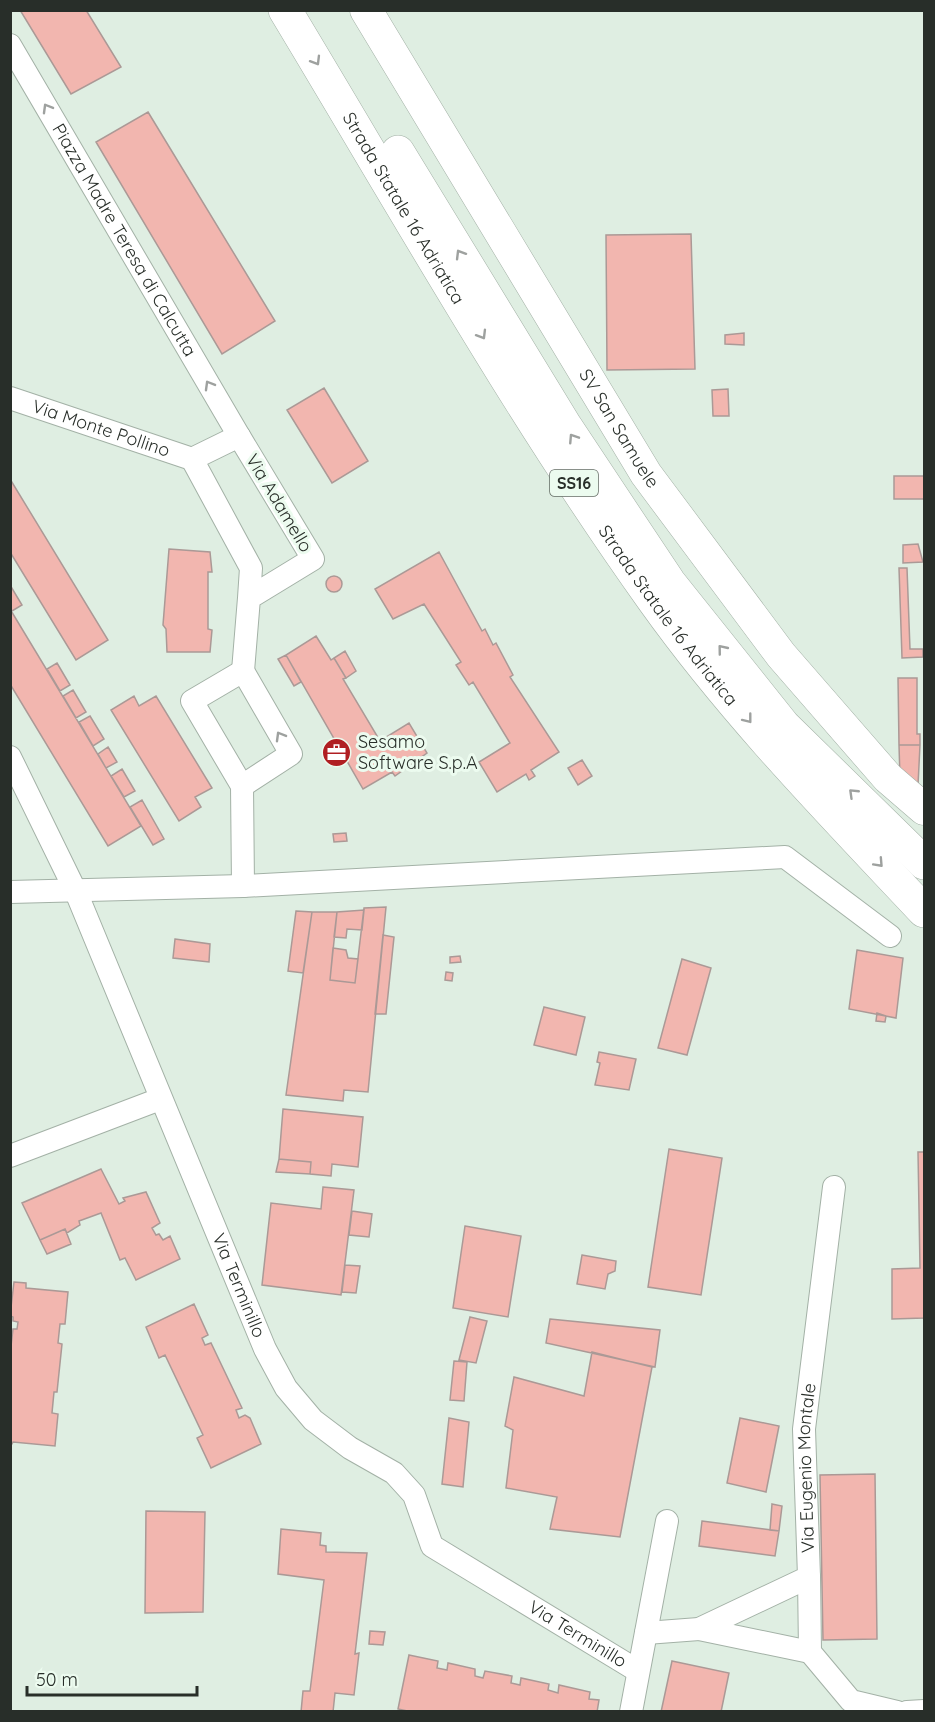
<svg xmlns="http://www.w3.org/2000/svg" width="935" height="1722" font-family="Quicksand,sans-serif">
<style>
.building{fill:#f2b6af;stroke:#ab9996;stroke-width:1.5}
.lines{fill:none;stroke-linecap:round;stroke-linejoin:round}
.street-casing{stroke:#a3b1a6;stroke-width:24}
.secondary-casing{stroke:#a3b1a6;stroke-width:33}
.highway-casing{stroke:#a3b1a6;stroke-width:34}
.street{stroke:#fff;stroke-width:22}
.secondary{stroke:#fff;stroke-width:32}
.highway{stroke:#fff;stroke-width:33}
.oneway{stroke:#9ea19f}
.labels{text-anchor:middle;stroke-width:6;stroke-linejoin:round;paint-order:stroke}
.shield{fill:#ecfbef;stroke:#636c64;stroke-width:1.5}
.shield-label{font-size:16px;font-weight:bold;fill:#282e29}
.street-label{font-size:18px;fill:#282e29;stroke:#ecfbef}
.poi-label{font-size:18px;fill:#282e29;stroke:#ecfbef;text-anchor:start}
</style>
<rect width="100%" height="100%" fill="#dfeee2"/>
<path class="building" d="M20,10H86L121,67L71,94Z
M148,112L275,321L222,354L96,142Z
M691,234L695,369L607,370L606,235Z
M744,333V345L725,344V335Z
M324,388L368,461L332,483L287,410Z
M728,389L729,416H713L712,390Z
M894,476H924V499H894Z
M10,479L108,640L76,660L10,552Z
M918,544L923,562L903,563V545Z
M169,549L210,552L212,572H208V629L212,630L210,652H167L166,629L163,625Z
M439,552L482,631L485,629L493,645L496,643L513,675L510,677L559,752L531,770L535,776L529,780L526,774L497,792L479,762L510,743L473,682L469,685L456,665L461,662L424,604L393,619L375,589Z
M899,568H907L910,649H923V657L902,658Z
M326 584a8 8 0 1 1 16 0a8 8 0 1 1-16 0Z
M10,585L22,605L12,611L10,609Z
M10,609L141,826L108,846L10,684Z
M316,636L331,660L334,658L346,678L343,679L380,741L409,723L427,753L395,776L392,772L363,789L286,655Z
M345,651L356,671L346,678L334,658Z
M286,655L301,682L294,686L278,659Z
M57,663L70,685L60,691L47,669Z
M898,678H917V734H920V745H899Z
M73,690L86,712L76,718L63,696Z
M134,696L139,706L156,696L212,788L195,797L201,807L179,821L111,710Z
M90,716L104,739L93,746L79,722Z
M899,745H920L918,785L900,778Z
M108,747L117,762L106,768L98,754Z
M582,760L592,776L578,785L568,768Z
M122,769L135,791L124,797L111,776Z
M142,800L164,839L153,845L130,807Z
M346,833L347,841L334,842L333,834Z
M386,907L368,1092L344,1090L343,1101L286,1095L312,912H337L330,980L355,983L364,908Z
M364,910L362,930L347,929L346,938L334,937L337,912Z
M296,911L312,912L303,973L288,971Z
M383,935L394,937L386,1014H375Z
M175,939L210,944L209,962L173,958Z
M333,948L346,950L348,958L358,959L355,983L330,980Z
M857,950L903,958L896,1018L849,1009Z
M460,956L461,962L450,963V957Z
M682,959L711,968L687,1055L658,1048Z
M446,972L453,973L452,981L445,980Z
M544,1007L585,1017L576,1055L534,1045Z
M877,1013L886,1016L885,1022L876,1021Z
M599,1052L636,1059L629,1090L595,1085L600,1063L597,1062Z
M283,1109L363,1117L358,1167L332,1164L331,1176L310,1174L311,1162L279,1159Z
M669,1149L722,1158L701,1295L648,1287Z
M918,1152H924V1318L892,1319V1269L920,1268Z
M279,1159L311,1162L310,1174L276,1172Z
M101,1169L119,1204L125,1201L123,1198L146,1192L160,1223L152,1228L156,1235L159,1234L163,1240L170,1236L180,1259L136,1280L125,1258L120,1260L101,1213L79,1221L80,1225L67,1233L65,1229L40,1240L22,1203Z
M323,1187L354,1190L341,1295L262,1285L271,1203L321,1209Z
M352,1211L372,1214L369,1237L349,1235Z
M465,1226L521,1236L508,1317L453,1308Z
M65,1229L71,1244L47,1254L40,1240Z
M582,1255L616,1261L615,1271L608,1274L605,1289L577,1284Z
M345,1265L360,1266L356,1293L342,1292Z
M14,1282L26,1283V1288L68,1292L65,1324H60L58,1343L62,1344L57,1392H54L52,1413L58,1414L55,1446L13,1442L10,1447V1355L13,1329H17L18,1322L13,1321V1317L10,1316Z
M194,1304L208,1335L202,1338L205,1345L211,1343L242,1408L236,1410L239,1418L245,1415L250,1418L261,1444L211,1468L197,1438L203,1435L165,1355L159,1358L146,1327Z
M470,1317L487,1321L476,1363L459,1360Z
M550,1319L660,1330L655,1367L546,1343Z
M592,1352L652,1367L620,1537L550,1529L557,1497L506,1488L513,1430L505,1426L514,1377L584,1396Z
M454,1361L467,1362L464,1401L450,1400Z
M449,1418L469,1422L463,1487L442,1484Z
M740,1418L779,1426L766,1492L727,1483Z
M875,1474L877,1639L823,1640L820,1475Z
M772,1504L782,1506L779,1531L770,1530Z
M146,1511L205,1512L203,1612L145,1613Z
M702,1521L779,1531L775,1556L699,1546Z
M281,1529L321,1533L320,1545L326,1546V1552L367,1553L355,1654L359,1653L354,1695L335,1693L333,1712H301L303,1691H310L324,1580L278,1574Z
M370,1631L385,1632L383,1645L369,1644Z
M409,1655L438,1661L437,1668L447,1670L448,1663L475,1669V1676L483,1678L485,1671L512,1676L511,1683L520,1685L521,1678L549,1684L548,1690L558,1693L559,1685L590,1692L589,1699L599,1700L597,1712H412L398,1709Z
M672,1661L729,1673L721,1712H661Z"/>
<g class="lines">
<defs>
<g id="street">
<path id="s1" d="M10,45L239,436"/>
<path id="s2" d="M10,398L192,459"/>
<path d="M243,671L249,598L313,559L239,436L192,459L251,568L249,598"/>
<path id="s3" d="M10,757L76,892L265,1349L286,1388L313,1420L350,1448L394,1473L414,1495L432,1546L638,1671"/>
<path d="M242,786L291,754L243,671L192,701L242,786L243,886"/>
<path d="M10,892L243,886L785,857L890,936"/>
<path d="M10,1156L160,1099"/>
<path d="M809,1577L810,1652L851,1701L897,1712"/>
<path d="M699,1629L810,1652"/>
<path id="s4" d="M646,1633L699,1629L809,1577L804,1429L834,1187"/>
<path d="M631,1712L667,1521"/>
<path d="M907,1712L924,1711"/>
</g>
<g id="secondary">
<path id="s5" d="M366,10L646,474L781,655L888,778L924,809"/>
</g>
<g id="highway">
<path id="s6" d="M285,10C405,209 519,412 654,601C734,713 830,811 924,911"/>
<path d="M398,152L566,427L669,582L784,726L924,863"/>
</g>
</defs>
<use href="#street" class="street-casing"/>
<use href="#secondary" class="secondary-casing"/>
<use href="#highway" class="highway-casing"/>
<use href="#street" class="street"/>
<use href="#secondary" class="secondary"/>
<use href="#highway" class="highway"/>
</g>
<defs><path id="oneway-chevron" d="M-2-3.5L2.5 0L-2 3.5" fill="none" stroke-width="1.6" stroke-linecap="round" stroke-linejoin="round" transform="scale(1.5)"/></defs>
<g class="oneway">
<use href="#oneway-chevron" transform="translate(316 61) rotate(59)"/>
<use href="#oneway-chevron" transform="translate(47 108) rotate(-120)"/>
<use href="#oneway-chevron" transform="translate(460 254) rotate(-121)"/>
<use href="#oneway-chevron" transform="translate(482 335) rotate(59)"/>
<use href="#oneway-chevron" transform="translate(209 385) rotate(-120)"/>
<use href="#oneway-chevron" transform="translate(573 438) rotate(-123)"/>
<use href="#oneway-chevron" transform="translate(722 649) rotate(-129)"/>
<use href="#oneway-chevron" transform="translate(748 719) rotate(52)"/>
<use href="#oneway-chevron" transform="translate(280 736) rotate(-120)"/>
<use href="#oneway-chevron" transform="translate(853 793) rotate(-136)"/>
<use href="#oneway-chevron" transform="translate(879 863) rotate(47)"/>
</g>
<defs>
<symbol id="office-disc" viewBox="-11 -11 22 22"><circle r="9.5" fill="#b01e22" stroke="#ecfbef"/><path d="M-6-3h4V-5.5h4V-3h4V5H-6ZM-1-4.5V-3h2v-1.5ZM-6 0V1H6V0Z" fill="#fff"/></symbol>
</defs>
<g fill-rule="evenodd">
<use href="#office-disc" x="320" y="736" width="33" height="33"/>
</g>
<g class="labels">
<rect class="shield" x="550" y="470" width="48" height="26" rx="4.5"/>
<g class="shield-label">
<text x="574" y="489">SS16</text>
</g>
<g class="street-label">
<text dy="6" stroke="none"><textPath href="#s6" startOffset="231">Strada Statale 16 Adriatica</textPath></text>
<text dy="6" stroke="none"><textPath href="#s1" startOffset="226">Piazza Madre Teresa di Calcutta</textPath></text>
<text dy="6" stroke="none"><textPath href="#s2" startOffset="96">Via Monte Pollino</textPath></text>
<text dy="6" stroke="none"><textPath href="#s5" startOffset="489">SV San Samuele</textPath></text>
<text transform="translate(279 503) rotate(59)" y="6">Via Adamello</text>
<text dy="6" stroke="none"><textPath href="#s6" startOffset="717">Strada Statale 16 Adriatica</textPath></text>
<text dy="6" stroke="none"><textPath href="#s3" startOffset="576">Via Terminillo</textPath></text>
<text dy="6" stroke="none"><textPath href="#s4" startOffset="284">Via Eugenio Montale</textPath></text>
<text dy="6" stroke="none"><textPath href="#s3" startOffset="1082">Via Terminillo</textPath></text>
</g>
<g class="poi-label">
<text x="358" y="748">Sesamo<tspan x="358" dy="21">Software S.p.A</tspan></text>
</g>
</g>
<rect width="935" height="1722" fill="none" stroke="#282e29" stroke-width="24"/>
<path d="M27 1686v9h170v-9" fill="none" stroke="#282e29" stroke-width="3"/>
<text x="36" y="1686" font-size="18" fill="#282e29" stroke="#ecfbef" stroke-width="4.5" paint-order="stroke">50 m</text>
</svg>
